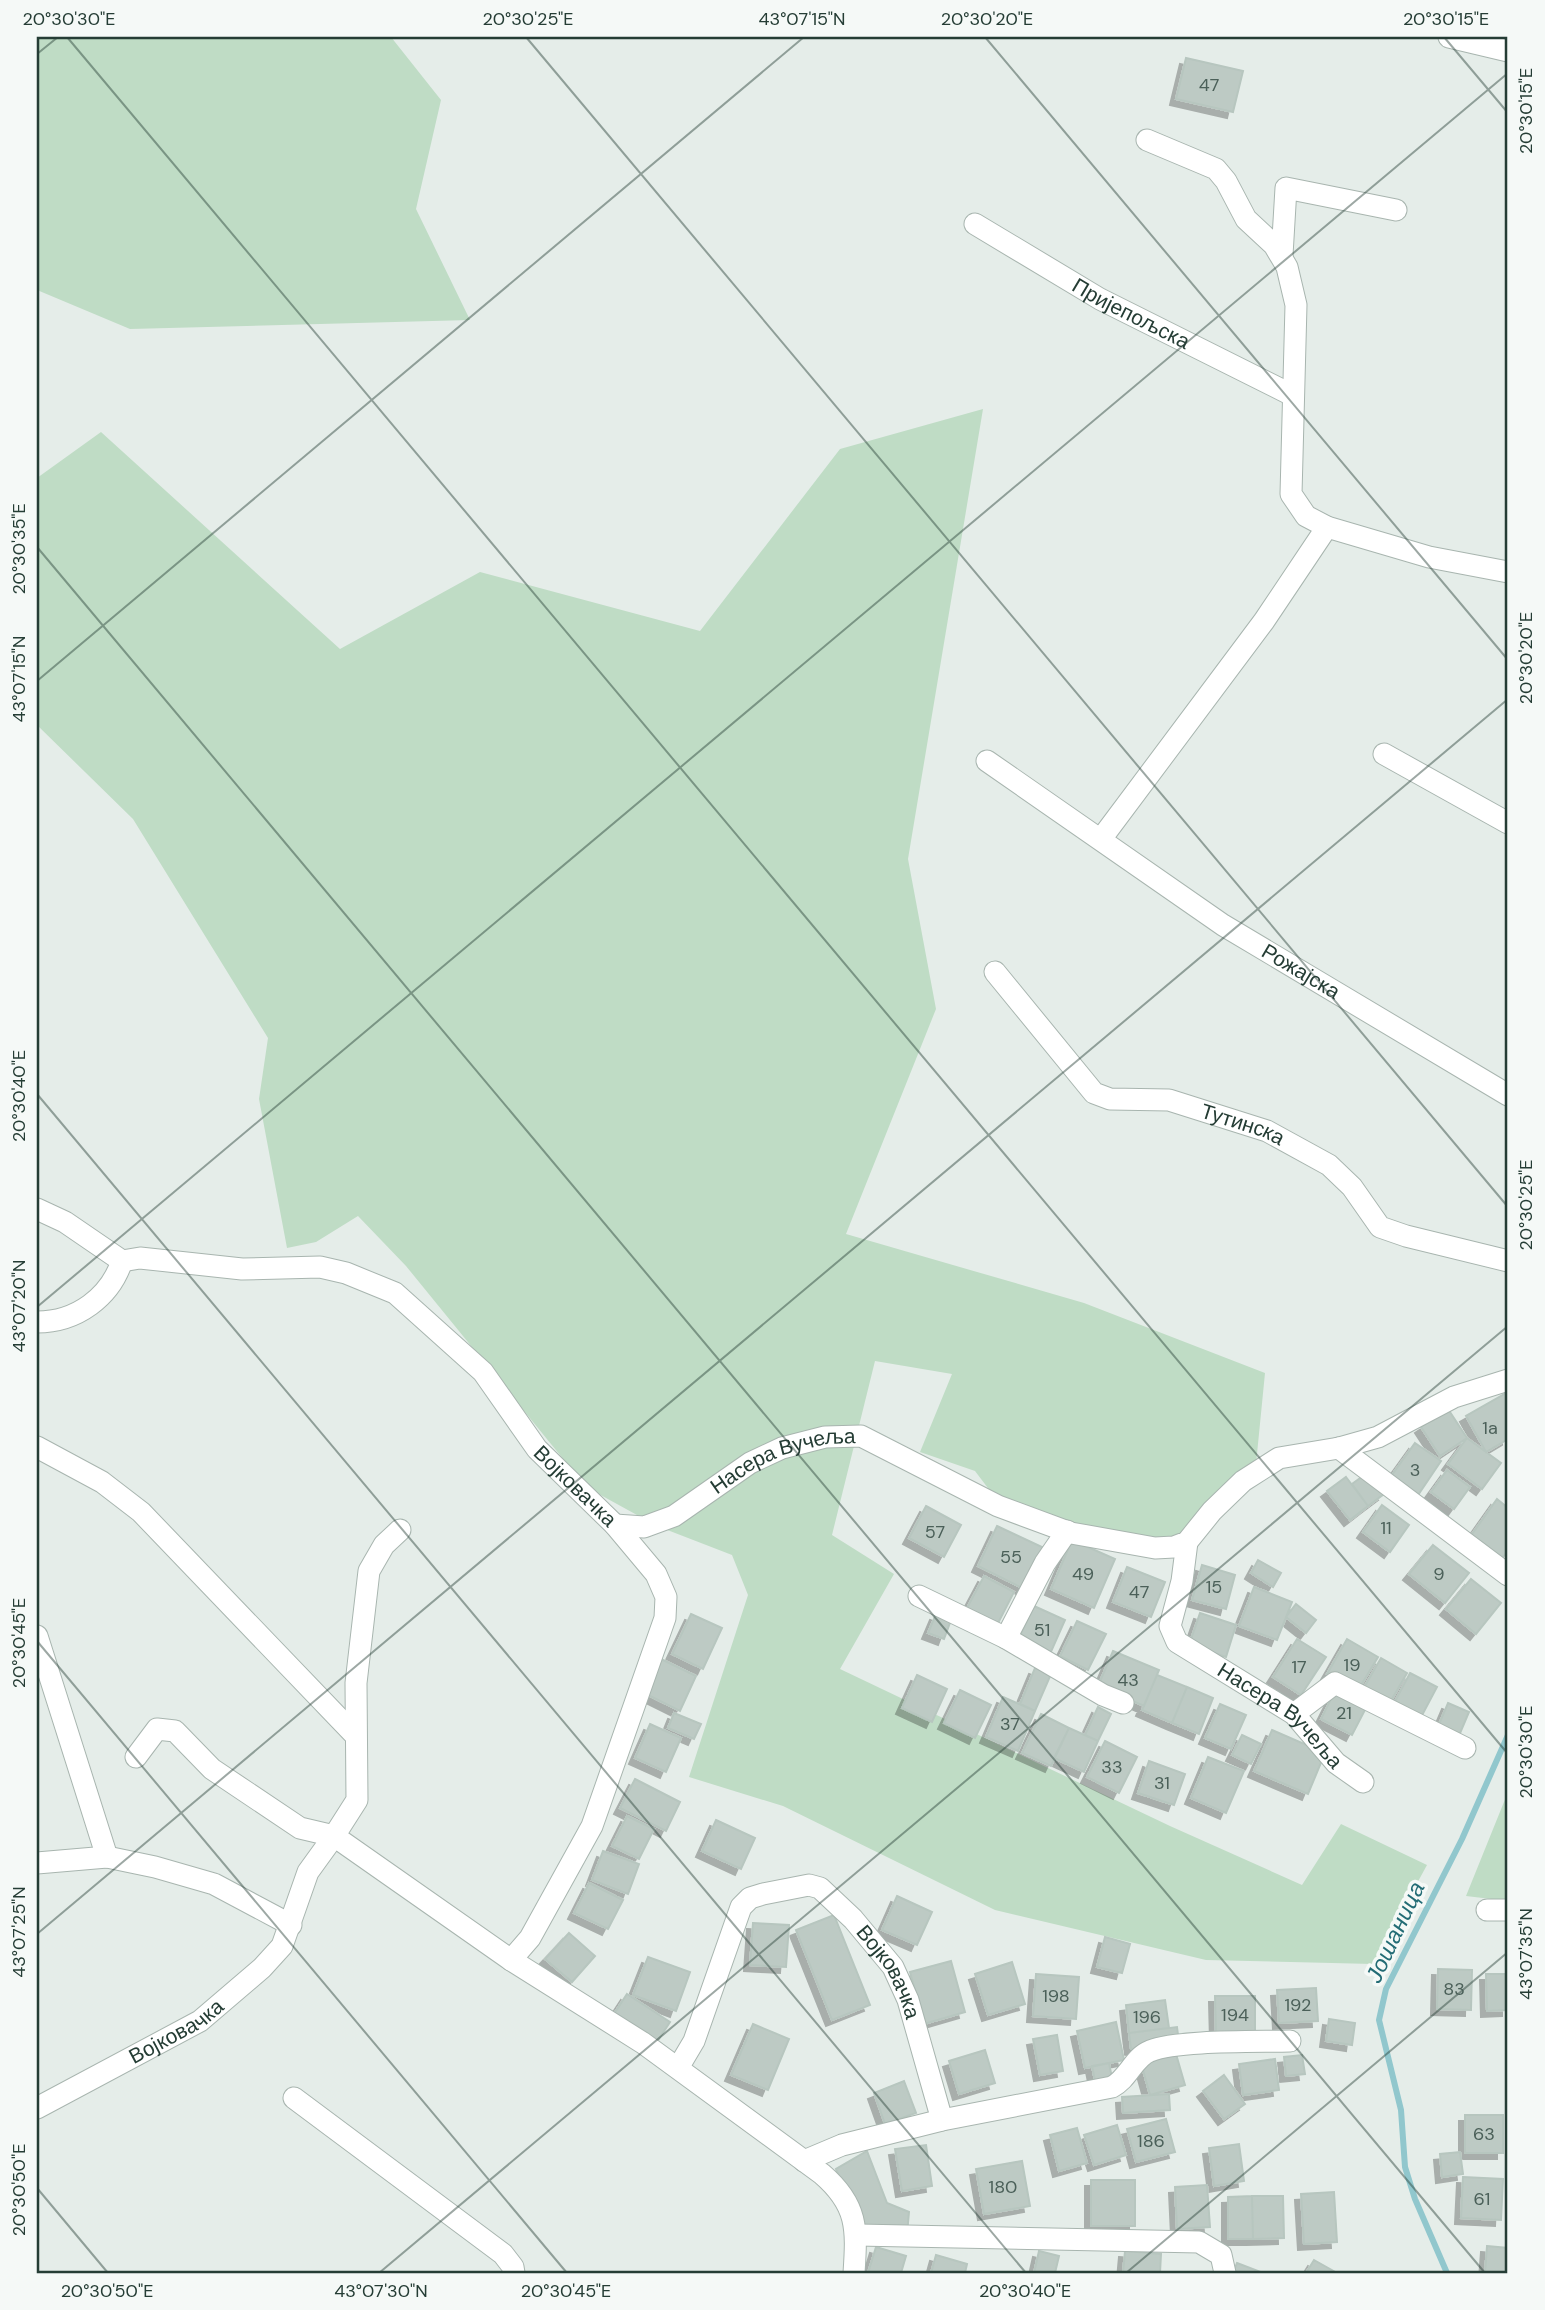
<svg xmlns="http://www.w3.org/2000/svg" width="1545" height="2310" font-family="'DM Sans',sans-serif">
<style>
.green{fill:#bfdcc5}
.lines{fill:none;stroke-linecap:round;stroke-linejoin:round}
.stream{stroke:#91c7cd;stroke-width:6}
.building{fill:#bdcac4;stroke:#b7c6bf;stroke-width:2;filter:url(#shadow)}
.street-casing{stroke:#a8b5af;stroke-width:23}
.street{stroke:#fff;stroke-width:21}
.ticks{fill:none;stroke:#253d35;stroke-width:2;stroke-opacity:0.45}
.labels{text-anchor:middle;stroke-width:7;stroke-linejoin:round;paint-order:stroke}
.number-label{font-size:18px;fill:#4b6059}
.street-label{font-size:21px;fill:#253d35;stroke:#f5f9f7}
.water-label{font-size:23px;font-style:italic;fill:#236c75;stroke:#f5f9f7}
.neatline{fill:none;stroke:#253d35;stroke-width:2.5}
.ticks-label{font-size:18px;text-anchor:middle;fill:#253d35}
</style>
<defs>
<filter id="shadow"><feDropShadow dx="-6" dy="6" stdDeviation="0" flood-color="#0004"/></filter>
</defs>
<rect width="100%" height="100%" fill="#e5ede9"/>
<path class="green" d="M37,37H391L441,100L416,209L470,320L130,329L37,290Z
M983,409L908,859L936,1009L846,1234L1084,1303L1265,1373L1256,1464L1173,1541L1070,1527L997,1500L975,1471L920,1452L952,1374L875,1361L832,1535L894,1574L840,1669L1170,1826L1302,1885L1341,1824L1427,1865L1373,1964L1206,1960L995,1910L783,1806L689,1777L748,1595L732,1555L657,1526L586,1487L406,1266L358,1216L316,1242L287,1248L259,1099L268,1038L133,819L37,725V478L101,432L340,649L480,572L700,631L840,449Z
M1508,1792V1901L1466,1896Z"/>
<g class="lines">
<path class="stream" d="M1447,2273L1415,2199L1405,2167L1401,2110L1379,2020L1386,1989L1462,1839L1508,1735"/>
</g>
<path class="building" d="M1186,58L1243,71L1233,112L1176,99Z
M1508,1392V1439L1486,1452L1466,1416Z
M1448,1409L1467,1438L1440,1456L1421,1427Z
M1467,1438L1501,1463L1482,1489L1448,1464Z
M1415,1443L1441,1461L1416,1498L1389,1479Z
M1447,1470L1470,1487L1454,1509L1431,1492Z
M1367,1473L1384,1494L1368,1506L1352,1484Z
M1346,1477L1368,1506L1350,1520L1327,1491Z
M1497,1499L1508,1508V1550L1501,1560L1470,1537Z
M1382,1505L1409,1525L1390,1552L1363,1532Z
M926,1506L961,1525L944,1557L909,1538Z
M997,1526L1044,1548L1024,1589L978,1566Z
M1072,1540L1115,1559L1094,1608L1051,1589Z
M1433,1545L1469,1573L1445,1603L1409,1574Z
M1258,1560L1281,1573L1273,1587L1251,1573Z
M1202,1565L1235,1575L1226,1609L1192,1600Z
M1127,1567L1165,1582L1151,1617L1113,1602Z
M984,1576L1014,1592L997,1625L967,1608Z
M1471,1579L1501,1603L1476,1634L1446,1609Z
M1254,1587L1292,1602L1277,1640L1239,1626Z
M1296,1604L1316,1620L1306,1633L1286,1617Z
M1034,1606L1065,1620L1050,1654L1018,1640Z
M1200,1613L1236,1625L1226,1657L1189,1645Z
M691,1614L722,1628L703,1669L672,1654Z
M936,1614L951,1620L944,1639L928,1633Z
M1077,1621L1106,1634L1088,1670L1060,1656Z
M1297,1639L1326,1657L1301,1695L1273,1677Z
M1347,1639L1378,1657L1357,1692L1327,1674Z
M1113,1651L1159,1670L1144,1706L1098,1686Z
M1381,1658L1407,1673L1388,1706L1362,1691Z
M661,1659L696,1676L680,1711L644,1693Z
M1035,1668L1051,1674L1035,1711L1020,1704Z
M1410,1673L1437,1687L1419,1721L1392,1707Z
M917,1675L947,1689L932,1722L902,1708Z
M1157,1675L1187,1687L1172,1723L1142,1710Z
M1187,1687L1213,1698L1199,1734L1172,1723Z
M960,1690L991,1705L975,1738L944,1723Z
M1335,1691L1367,1706L1352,1735L1321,1719Z
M1003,1697L1035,1711L1018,1751L986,1737Z
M1448,1703L1469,1712L1458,1738L1437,1729Z
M1220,1704L1246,1715L1231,1749L1205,1738Z
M1098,1707L1111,1714L1098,1741L1085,1735Z
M674,1713L701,1724L694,1739L668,1728Z
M1041,1714L1069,1728L1051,1766L1022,1753Z
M650,1724L681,1738L666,1772L635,1758Z
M1069,1728L1098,1741L1084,1772L1054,1758Z
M1272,1730L1325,1753L1308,1794L1254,1771Z
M1242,1735L1261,1744L1251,1764L1232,1755Z
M1105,1741L1137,1757L1119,1793L1087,1777Z
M1208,1757L1244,1771L1226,1813L1191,1798Z
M1149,1761L1185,1774L1174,1805L1138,1793Z
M635,1779L680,1802L666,1831L620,1808Z
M627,1816L654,1829L639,1859L612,1846Z
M716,1820L755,1838L741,1869L702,1851Z
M603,1851L639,1864L628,1894L592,1880Z
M589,1883L623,1900L608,1929L574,1913Z
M897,1896L932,1912L917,1945L882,1930Z
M834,1915L870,2005L832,2020L796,1930Z
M753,1923L789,1925L786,1967L750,1965Z
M569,1933L595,1956L572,1982L545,1959Z
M1105,1937L1130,1944L1122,1973L1097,1967Z
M648,1957L690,1972L676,2011L633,1995Z
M951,1961L965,2012L924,2024L910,1972Z
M1012,1962L1025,2004L988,2015L975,1974Z
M1438,1969L1472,1970L1471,2010L1437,2009Z
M1036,1974L1079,1977L1076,2019L1033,2016Z
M1486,1974H1508V2010L1487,2011Z
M1316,1988L1318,2021L1279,2023L1277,1990Z
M627,1994L670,2022L655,2045L612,2017Z
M1215,1996H1255V2033L1216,2034Z
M1165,2000L1169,2028L1129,2033L1126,2005Z
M1329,2019L1355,2023L1352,2045L1326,2041Z
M1116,2022L1124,2060L1085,2068L1077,2031Z
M753,2024L789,2039L768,2090L731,2075Z
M1177,2027L1179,2043L1131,2049L1129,2033Z
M1057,2035L1063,2071L1040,2075L1033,2039Z
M985,2050L995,2083L959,2094L949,2061Z
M1176,2054L1185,2085L1150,2095L1141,2063Z
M1302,2055L1305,2074L1286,2076L1284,2057Z
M1275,2059L1279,2090L1243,2095L1239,2064Z
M1109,2063L1112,2078L1095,2081L1092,2066Z
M1224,2075L1245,2104L1224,2119L1203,2091Z
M904,2081L916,2113L885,2124L874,2093Z
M1169,2094L1170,2110L1123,2113L1122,2097Z
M1465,2115H1503V2153H1465Z
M1166,2119L1175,2152L1136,2162L1127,2129Z
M1117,2125L1126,2155L1094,2165L1084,2135Z
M1077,2128L1087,2163L1059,2171L1050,2135Z
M1239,2144L1244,2181L1214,2186L1209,2148Z
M926,2145L932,2186L902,2191L895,2149Z
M867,2151L887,2203L909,2212L907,2234L864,2232L836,2169Z
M1460,2152L1463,2174L1442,2177L1440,2154Z
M1022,2161L1030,2206L984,2214L976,2169Z
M1463,2177L1503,2179L1501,2220L1461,2218Z
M1091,2180H1135V2226H1091Z
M1207,2185L1210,2227L1177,2229L1175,2187Z
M1334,2192L1337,2242L1304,2244L1301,2194Z
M1252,2196L1253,2239H1228V2197Z
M1252,2196H1283L1284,2238L1253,2239Z
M1487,2246L1508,2248V2273H1485Z
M876,2247L906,2256L901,2273H868Z
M1039,2251L1059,2256L1055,2273H1034Z
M1125,2251L1161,2254L1160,2273H1123Z
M936,2255L967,2264L965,2273H931Z
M1314,2260L1337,2273H1306Z
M1237,2263L1263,2273H1233Z"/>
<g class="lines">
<defs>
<g id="street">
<path d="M1449,37L1508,51"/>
<path d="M1147,140L1216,169L1226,181L1246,219L1274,245L1287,267L1296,305L1291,494L1306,516L1327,527L1429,557L1508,572"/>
<path id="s1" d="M975,224L1100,299L1292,395"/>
<path d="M1282,255L1286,188L1396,210"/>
<path d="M1384,754L1508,823"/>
<path id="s2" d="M987,761L1223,925L1508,1095"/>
<path d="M1101,839L1264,621L1327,527"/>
<path id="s3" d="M995,972L1094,1093L1110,1099L1169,1100L1267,1131L1329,1165L1352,1187L1380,1227L1406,1236L1508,1261"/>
<path id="s4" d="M37,1209L65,1222L122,1261L140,1258L242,1269L320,1267L346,1273L395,1293L483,1372L537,1449L615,1525L656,1574L666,1597L665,1618L592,1826L530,1938L511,1960"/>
<path d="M37,1322C77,1322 110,1297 122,1261"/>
<path d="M37,1447L102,1482L141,1512L355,1735"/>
<path d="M1339,1448L1508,1575"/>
<path id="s5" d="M615,1525L644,1527L674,1516L750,1463L782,1448L825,1437L861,1436L998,1506L1071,1533L1155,1548L1174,1547L1187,1542L1212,1511L1243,1481L1279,1458L1339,1448L1378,1437L1454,1397L1508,1380"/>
<path d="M400,1530L384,1545L369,1571L356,1683L357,1800L334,1836L511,1960L643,2043L822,2174C858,2205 857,2229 854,2273"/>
<path id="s6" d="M1187,1542L1182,1581L1170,1626L1177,1642L1294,1714L1336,1763L1363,1782"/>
<path d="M919,1596L1006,1638L1103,1695L1123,1703"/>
<path d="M37,1636L107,1857"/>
<path d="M1006,1638L1045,1563L1067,1531"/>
<path d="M1294,1714L1335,1683L1465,1748"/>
<path d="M37,1863L107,1857L155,1867L214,1884L291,1925"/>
<path d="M1487,1910H1508"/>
<path id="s7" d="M678,2068L694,2041L741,1907L750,1898L763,1894L809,1885L820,1888L853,1919L893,1967L908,2000L942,2120"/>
<path d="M294,2098L503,2254L513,2267L514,2273"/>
<path id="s8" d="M37,2108L200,2021L262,1968L282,1946L308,1872L334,1836L300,1828L212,1769L175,1731L157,1729L136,1757"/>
<path d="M804,2161L842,2145L942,2120L1112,2087C1128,2079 1134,2057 1150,2051C1177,2040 1258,2042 1290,2041"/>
<path d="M857,2235L1199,2242L1221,2255L1225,2273"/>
</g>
</defs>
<use href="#street" class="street-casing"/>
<use href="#street" class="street"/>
</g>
<path class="ticks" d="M67,37L1508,1754M526,37L1508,1207M985,37L1508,660M1444,37L1508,113M37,54L58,37M37,547L1485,2273M37,681L804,37M37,1094L1026,2273M37,1307L1508,73M37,1641L567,2273M37,1934L1508,699M37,2188L108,2273M379,2273L1508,1326M1126,2273L1508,1952"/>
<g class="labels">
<g class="number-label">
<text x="1209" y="91">47</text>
<text x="1490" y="1434">1a</text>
<text x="1415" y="1476">3</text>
<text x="1386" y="1534">11</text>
<text x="935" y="1538">57</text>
<text x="1011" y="1563">55</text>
<text x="1083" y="1580">49</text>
<text x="1439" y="1580">9</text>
<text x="1214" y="1593">15</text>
<text x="1139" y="1598">47</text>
<text x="1042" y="1636">51</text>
<text x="1352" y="1671">19</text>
<text x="1299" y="1673">17</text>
<text x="1128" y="1686">43</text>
<text x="1344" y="1719">21</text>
<text x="1010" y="1730">37</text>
<text x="1112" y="1773">33</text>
<text x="1162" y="1789">31</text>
<text x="1454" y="1995">83</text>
<text x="1056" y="2002">198</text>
<text x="1298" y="2011">192</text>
<text x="1235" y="2021">194</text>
<text x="1147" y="2023">196</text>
<text x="1484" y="2140">63</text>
<text x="1151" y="2147">186</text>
<text x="1003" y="2193">180</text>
<text x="1482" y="2205">61</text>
</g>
<g class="street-label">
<text dy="7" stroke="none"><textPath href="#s1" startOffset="180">Пријепољска</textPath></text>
<text dy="7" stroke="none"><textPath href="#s2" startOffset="378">Рожајска</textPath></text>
<text dy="7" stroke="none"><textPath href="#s3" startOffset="310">Тутинска</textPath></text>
<text dy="7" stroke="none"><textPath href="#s5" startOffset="186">Насера Вучеља</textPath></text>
<text dy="7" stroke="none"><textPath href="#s4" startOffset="644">Војковачка</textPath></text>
<text dy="7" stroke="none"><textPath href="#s6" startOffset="231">Насера Вучеља</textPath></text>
<text dy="7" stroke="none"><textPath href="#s7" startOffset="368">Војковачка</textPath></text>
<text dy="7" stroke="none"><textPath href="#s8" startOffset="159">Војковачка</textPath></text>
</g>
<g class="water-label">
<text transform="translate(1395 1932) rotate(-65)" y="8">Јошаница</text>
</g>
</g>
<rect width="1545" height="2310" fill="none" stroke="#f5f9f7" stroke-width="77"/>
<rect x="38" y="38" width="1468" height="2234" class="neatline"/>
<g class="ticks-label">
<text x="69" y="25">20°30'30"E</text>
<text x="528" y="25">20°30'25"E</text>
<text x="802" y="25">43°07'15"N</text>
<text x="987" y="25">20°30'20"E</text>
<text x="1446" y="25">20°30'15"E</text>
<text transform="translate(1526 111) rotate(-90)" y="6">20°30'15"E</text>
<text transform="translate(19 549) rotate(-90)" y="6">20°30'35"E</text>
<text transform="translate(1526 658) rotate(-90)" y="6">20°30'20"E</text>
<text transform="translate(19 679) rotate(-90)" y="6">43°07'15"N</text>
<text transform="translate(19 1096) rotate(-90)" y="6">20°30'40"E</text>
<text transform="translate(1526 1205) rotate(-90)" y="6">20°30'25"E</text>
<text transform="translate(19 1306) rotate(-90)" y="6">43°07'20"N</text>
<text transform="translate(19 1643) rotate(-90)" y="6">20°30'45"E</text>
<text transform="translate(1526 1752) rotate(-90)" y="6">20°30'30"E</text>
<text transform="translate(19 1932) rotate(-90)" y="6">43°07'25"N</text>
<text transform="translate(1526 1954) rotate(-90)" y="6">43°07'35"N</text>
<text transform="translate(19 2190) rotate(-90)" y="6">20°30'50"E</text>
<text x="107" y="2297">20°30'50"E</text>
<text x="381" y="2297">43°07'30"N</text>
<text x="566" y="2297">20°30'45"E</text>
<text x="1025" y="2297">20°30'40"E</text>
</g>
</svg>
